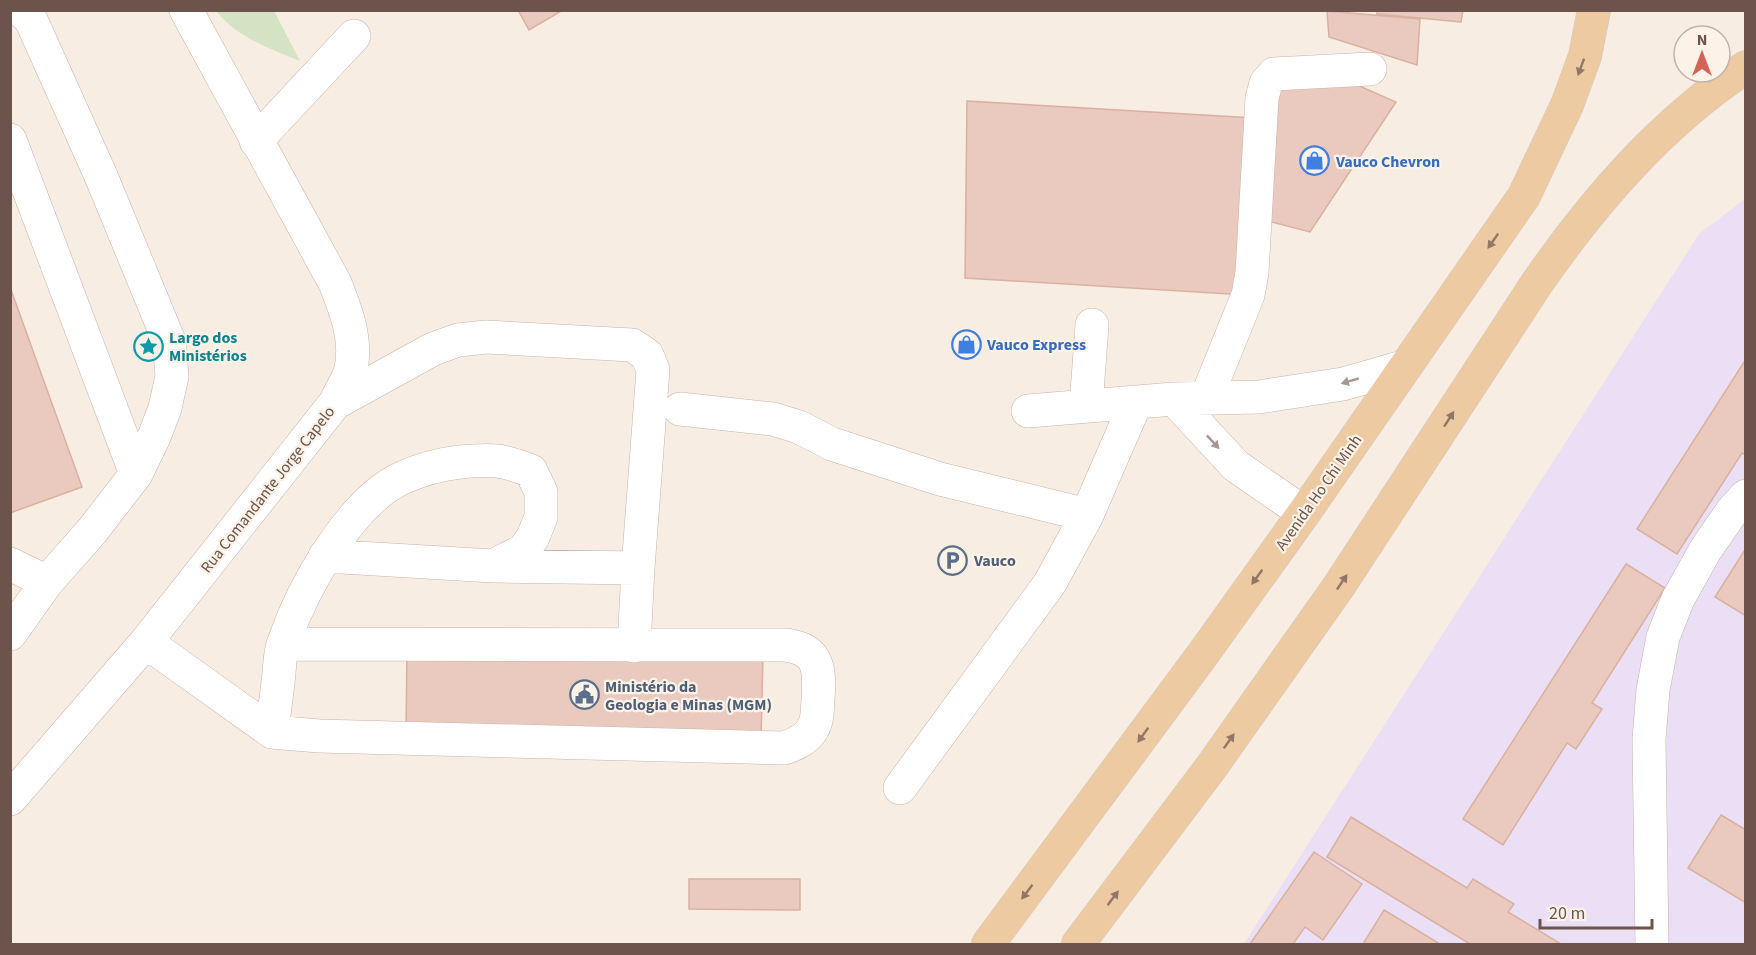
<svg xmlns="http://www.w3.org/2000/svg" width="1756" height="955" font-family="'Source Sans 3',sans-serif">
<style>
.education{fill:#eadff4}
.green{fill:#d4e3c3}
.building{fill:#eacabe;stroke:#dab0a1;stroke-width:1.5}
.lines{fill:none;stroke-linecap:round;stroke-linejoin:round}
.minor-casing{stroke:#c7b4ab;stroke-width:34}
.major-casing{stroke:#d3ccc9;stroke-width:34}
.minor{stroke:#fff;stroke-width:33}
.major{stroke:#eecaa3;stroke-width:33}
.oneway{fill:#937766}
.oneway2{fill:#a79894}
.labels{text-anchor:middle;stroke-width:4.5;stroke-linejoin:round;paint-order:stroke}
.shop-label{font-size:16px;font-weight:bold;fill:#366cbe;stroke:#fcf2e8;text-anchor:start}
.culture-label{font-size:16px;font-weight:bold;fill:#0d838f;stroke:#fcf2e8;text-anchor:start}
.street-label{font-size:16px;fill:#6c544c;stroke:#fcf2e8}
.service-label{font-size:16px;font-weight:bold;fill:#4e5e75;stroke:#fcf2e8;text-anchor:start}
</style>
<rect width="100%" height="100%" fill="#f8ede2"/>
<path class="education" d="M1745,199V944H1244L1699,234Z"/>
<path class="green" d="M216,11H274L300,61C269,49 237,37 216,11Z"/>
<path class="building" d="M518,10H563L529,30Z
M1377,10H1463L1461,22L1377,14Z
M1327,11L1420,19L1417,65L1329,37Z
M1279,76L1339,77L1396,102L1310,232L1268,221Z
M967,101L1254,118L1246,295L965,278Z
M10,287L82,487L10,513Z
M1746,359V455L1742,453L1677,554L1637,529Z
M1746,548V616L1715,597Z
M1626,564L1665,588L1592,703L1602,709L1576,749L1567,743L1503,845L1463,819Z
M407,648L763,655L761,742L406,734Z
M1721,815L1746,830V903L1688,868Z
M1351,817L1467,888L1473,879L1514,904L1508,912L1561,944H1470L1327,857Z
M1314,852L1362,884L1323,940L1305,927L1293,944H1250Z
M689,879H800V910L689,909Z
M1384,910L1440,944H1363Z"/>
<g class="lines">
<defs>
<path id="minor" d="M10,140L136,474
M256,141L354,36
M1174,399L1236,466L1304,513
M1206,399L1248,295L1252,273L1262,98L1266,83L1274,74L1370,69
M335,403L433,349L458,340L486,337L632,345L647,355L653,370L638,568L634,646
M1086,406L1092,325
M680,409L773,419L799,427L832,444L940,479L1087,515
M1028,411L1174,399L1259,397L1343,384L1406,366
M325,556L493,566L638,568
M10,564L47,582
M10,634L47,582L92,531L136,474L154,437L165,408L172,376L169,341L101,176L31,20L21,10
M146,642L272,732L319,736L784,748C793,745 801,742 808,735C818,725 817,713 818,700C820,670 820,649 785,645L283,644
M272,732C274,713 277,693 279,673C280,663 280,651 284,642C302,589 350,502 402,478C420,470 441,464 460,462C490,459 502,459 531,471L541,492V517L533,537L524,550L493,566
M900,788L1050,583L1087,515L1136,402
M10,799L146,642L335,403C340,392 348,380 351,369C357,338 346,311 335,283L186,10
M1652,944L1649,739L1653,690L1663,637L1678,599L1706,549L1733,510L1746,496"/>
<path id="major" d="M988,944L1203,654L1304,513L1524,196L1567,105L1585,56L1594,10
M1078,944L1212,766L1339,586L1537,283C1594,201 1661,123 1746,67"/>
</defs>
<use href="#minor" class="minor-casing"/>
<use href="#major" class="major-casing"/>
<use href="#minor" class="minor"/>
<use href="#major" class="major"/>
</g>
<defs><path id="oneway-solid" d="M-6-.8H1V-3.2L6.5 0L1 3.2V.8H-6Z" transform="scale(1.5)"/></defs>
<g class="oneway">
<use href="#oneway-solid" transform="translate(1581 67) rotate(110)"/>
<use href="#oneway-solid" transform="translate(1493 241) rotate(125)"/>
<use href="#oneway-solid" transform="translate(1449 419) rotate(-57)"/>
<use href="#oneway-solid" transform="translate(1257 577) rotate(126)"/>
<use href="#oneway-solid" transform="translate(1342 582) rotate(-56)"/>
<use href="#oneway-solid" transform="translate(1143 735) rotate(126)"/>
<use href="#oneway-solid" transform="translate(1229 741) rotate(-55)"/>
<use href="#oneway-solid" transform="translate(1027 892) rotate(127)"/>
<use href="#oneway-solid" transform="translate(1113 898) rotate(-53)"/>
</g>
<g class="oneway2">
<use href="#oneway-solid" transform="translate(1350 381) rotate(164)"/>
<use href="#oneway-solid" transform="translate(1213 442) rotate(47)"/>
</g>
<defs>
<symbol id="shop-ring" viewBox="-11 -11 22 22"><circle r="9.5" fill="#fcf2e8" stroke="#3f7fe0" stroke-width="1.5"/><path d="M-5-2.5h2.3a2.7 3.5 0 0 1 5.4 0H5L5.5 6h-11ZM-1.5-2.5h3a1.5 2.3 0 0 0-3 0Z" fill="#3f7fe0"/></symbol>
<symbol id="sight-ring" viewBox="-11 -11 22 22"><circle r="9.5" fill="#fcf2e8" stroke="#0f9aa8" stroke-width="1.5"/><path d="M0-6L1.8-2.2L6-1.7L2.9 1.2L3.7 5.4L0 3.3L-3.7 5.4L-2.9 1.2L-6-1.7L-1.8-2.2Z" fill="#0f9aa8"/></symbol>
<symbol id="parking-ring" viewBox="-11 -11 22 22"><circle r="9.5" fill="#fcf2e8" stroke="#5c6f8a" stroke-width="1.5"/><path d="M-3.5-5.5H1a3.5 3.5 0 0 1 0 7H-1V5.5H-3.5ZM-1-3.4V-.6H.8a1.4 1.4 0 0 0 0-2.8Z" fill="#5c6f8a"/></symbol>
<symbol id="civic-ring" viewBox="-11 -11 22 22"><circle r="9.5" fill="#fcf2e8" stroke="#5c6f8a" stroke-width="1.5"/><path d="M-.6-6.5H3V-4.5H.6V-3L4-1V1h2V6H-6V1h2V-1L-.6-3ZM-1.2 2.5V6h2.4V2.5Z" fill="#5c6f8a"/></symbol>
</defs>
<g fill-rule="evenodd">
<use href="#shop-ring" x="1298" y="144" width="33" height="33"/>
<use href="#shop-ring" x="950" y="328" width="33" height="33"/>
<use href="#sight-ring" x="132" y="330" width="33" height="33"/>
<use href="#parking-ring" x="936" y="544" width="33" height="33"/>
<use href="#civic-ring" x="568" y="678" width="33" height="33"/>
</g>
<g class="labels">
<g class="shop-label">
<text x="1336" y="167">Vauco Chevron</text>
<text x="987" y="350">Vauco Express</text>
</g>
<g class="culture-label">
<text x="169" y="343">Largo dos<tspan x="169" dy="18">Ministérios</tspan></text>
</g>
<g class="street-label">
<text transform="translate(267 489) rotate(-52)" y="6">Rua Comandante Jorge Capelo</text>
<text transform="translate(1318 492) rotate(-55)" y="6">Avenida Ho Chi Minh</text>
</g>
<g class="service-label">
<text x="974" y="566">Vauco</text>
<text x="605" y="692">Ministério da<tspan x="605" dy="18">Geologia e Minas (MGM)</tspan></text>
</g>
</g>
<rect width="1756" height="955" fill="none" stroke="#6c544c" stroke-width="24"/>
<g transform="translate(1702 54)"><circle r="28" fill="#fcf2e8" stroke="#c2b3aa" stroke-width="1.5"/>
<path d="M0-4.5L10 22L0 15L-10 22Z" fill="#d26557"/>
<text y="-9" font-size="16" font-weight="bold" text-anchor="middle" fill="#6c544c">N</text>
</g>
<path d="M1540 919v9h112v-9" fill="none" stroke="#6c544c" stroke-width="3"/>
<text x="1549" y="919" font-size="18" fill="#6c544c" stroke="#fcf2e8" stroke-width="4.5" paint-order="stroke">20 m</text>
</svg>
